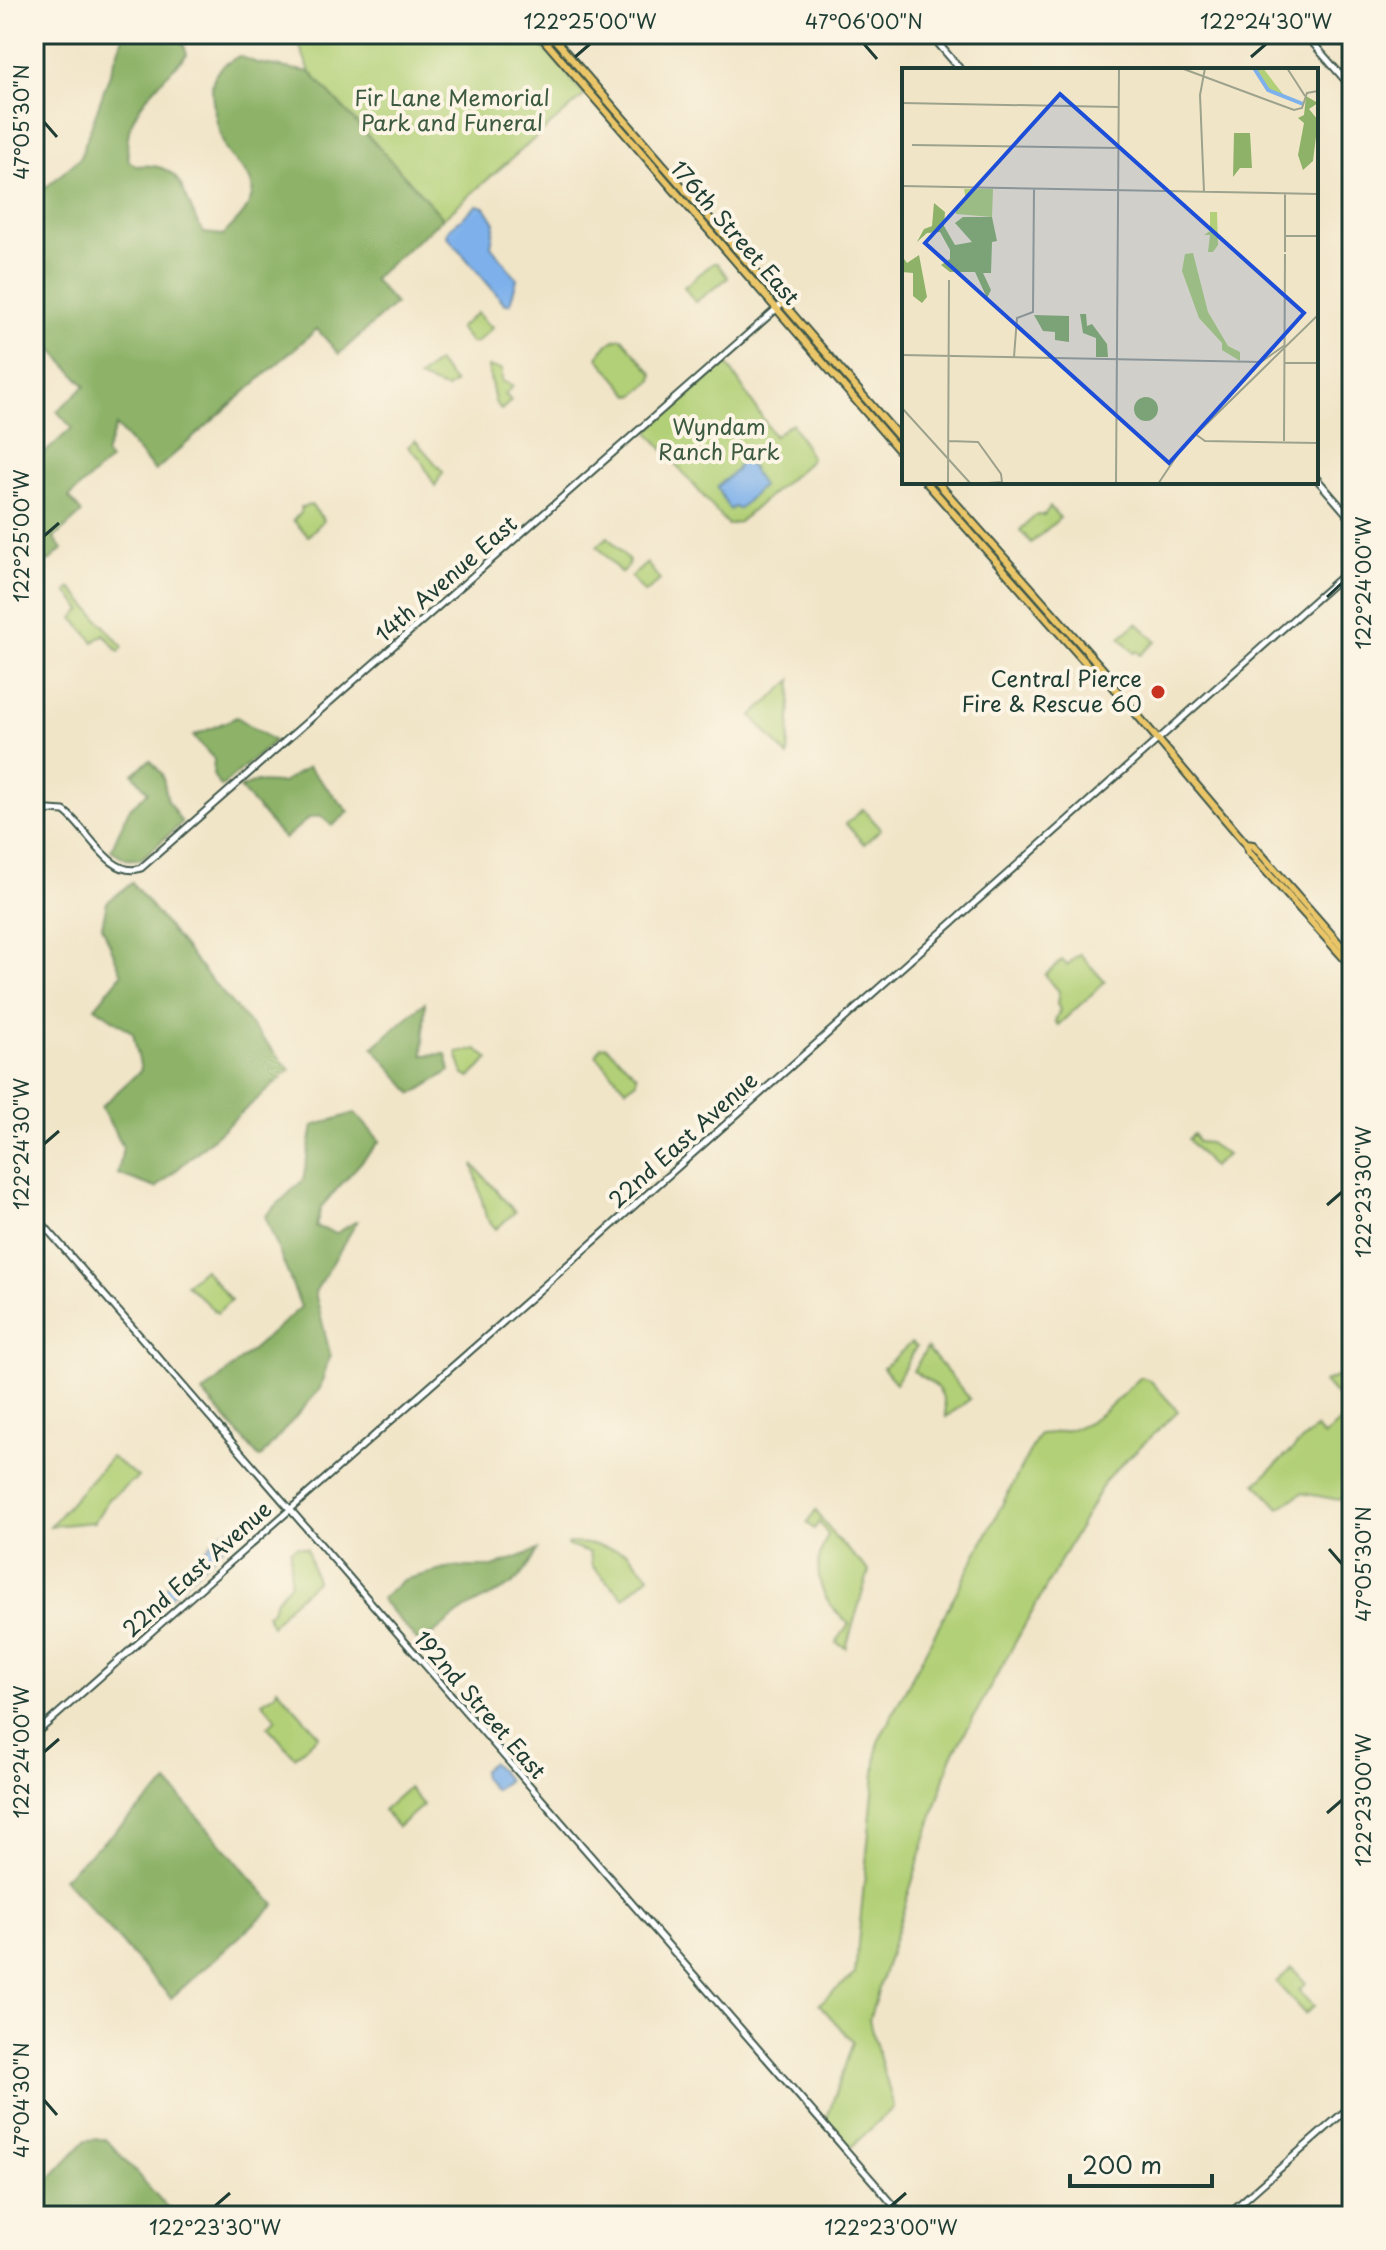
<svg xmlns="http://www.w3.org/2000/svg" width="1386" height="2250" font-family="'Playpen Sans',sans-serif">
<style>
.green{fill:#b2d077;stroke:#688656;stroke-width:2}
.forest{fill:#8db268;stroke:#56784e;stroke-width:2}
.water{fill:#7eb1eb;stroke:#4e7790;stroke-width:2}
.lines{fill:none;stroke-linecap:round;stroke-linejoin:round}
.minor-casing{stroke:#3e564a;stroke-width:9}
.major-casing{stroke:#3e564a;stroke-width:10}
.minor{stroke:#fff;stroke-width:5}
.major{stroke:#ebc669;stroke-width:6}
.ticks{fill:none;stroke:#1f3d34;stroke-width:3}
.poi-dot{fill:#c8321e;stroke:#fcf5e5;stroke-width:3}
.labels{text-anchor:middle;stroke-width:8;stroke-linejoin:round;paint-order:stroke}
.park-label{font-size:22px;fill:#3c5a41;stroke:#fcf5e5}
.street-label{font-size:22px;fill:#1f3d34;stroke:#fcf5e5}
.poi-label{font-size:22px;fill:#1f3d34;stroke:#fcf5e5;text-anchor:end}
.inset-river{fill:none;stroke:#7eb1eb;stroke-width:4}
.inset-road{fill:none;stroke:#9da28d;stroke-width:2}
.view{fill:#1d4ed8;fill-opacity:0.15;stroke:#1d4ed8;stroke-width:4}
.inset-edge{fill:none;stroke:#1f3d34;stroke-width:4}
.neatline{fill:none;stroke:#1f3d34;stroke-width:3}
.ticks-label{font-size:20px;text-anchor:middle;fill:#1f3d34}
</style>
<rect width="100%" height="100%" fill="#fcf5e5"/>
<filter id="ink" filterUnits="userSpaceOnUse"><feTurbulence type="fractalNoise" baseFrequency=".0125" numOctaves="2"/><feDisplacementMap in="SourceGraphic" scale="16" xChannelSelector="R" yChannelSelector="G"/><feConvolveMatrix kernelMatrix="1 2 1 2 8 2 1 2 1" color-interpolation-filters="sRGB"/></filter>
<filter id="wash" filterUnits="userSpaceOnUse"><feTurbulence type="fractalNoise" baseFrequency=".006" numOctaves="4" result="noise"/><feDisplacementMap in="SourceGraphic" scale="32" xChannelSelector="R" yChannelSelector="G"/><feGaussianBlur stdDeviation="1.8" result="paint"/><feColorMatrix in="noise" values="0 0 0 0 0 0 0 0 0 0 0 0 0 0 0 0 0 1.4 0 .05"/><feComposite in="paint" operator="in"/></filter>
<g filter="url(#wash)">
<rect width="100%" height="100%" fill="#f1e5c8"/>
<path class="green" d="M295,34H532L585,95L443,218L310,72Z
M713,263H717L728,278L695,302L684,287Z
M477,313L486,323L493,327L476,343H471L459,328Z
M622,338L653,374L652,381L634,396L630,395L598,358C600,350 613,338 622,338Z
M437,362L455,383L447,389L418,378Z
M726,362L774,436L792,423L811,457L810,461L739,522L728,525L650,434V429Z
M488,367L502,369V381L513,386L505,394L511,401L501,410L495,402Z
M415,440L443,472L435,486L420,458L408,447Z
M311,505L324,520L308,536L293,520L301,513V507Z
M1050,507L1060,518L1031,543L1020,530L1036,515H1044Z
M608,537L629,561L628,567L621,573L597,546Z
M647,563L660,580L645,593L631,577Z
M71,588L123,647L119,652L104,634L94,642L73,618L82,610L67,592Z
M1137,623L1156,641L1140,655L1137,651L1134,653L1120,637Z
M792,680L788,757L752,716Z
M863,809L881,829L864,844L846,824Z
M1080,954L1105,982L1058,1025L1055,1021L1060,1010L1057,1004L1059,991L1045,975L1062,960L1067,965Z
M606,1046L637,1075V1081L626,1089L596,1055L601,1047Z
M477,1049L489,1059L470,1077L464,1075L457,1053Z
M1194,1134L1198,1142L1209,1143L1227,1155L1212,1167L1188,1139Z
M473,1164L515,1212L496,1229L486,1217Z
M204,1269L231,1300L217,1313L186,1284Z
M911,1343L916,1347L896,1383L883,1368Z
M927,1348L970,1399L946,1417C944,1388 938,1386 913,1371Z
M1350,1372L1352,1408L1349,1410L1324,1382Z
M1141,1377L1150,1380L1178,1411L1106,1479L951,1758L869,2020L894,2107L850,2148L826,2121L853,2042L819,2004L855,1974L878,1742L1039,1434C1091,1432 1105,1410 1141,1377Z
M1352,1411V1487L1339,1500L1302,1493L1279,1508L1256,1483L1316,1428L1324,1436Z
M111,1457L138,1477L109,1499L94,1522L50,1526Z
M816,1511L835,1537L869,1571L846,1648L836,1643L849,1624C819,1599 809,1570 828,1535L819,1522L814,1529L807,1523Z
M568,1543L591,1544L627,1552L649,1576L624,1598L592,1566L590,1553L568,1546Z
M297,1546L307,1548L316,1581L286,1608L272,1626L266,1614L271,1612L276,1600L290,1583L291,1550Z
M277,1688L319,1735L295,1757L268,1727L276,1719L262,1702L275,1694Z
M408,1788L423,1805L398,1827L383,1810Z
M1292,1968L1306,1983L1299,1990L1314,2006L1305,2014L1276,1982Z"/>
<path class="forest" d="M124,34H180L187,54C159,85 118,115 129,161L136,166C188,160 181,201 204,233L223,235C234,224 248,212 252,195C256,177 237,166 228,153C220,141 209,95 213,81C216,68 228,62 239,56L257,63L310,72L443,218L373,279L395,304L339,354L317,329L155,471L116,426L105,454L110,460L69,497L82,513L54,538L62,549L48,562L34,548V463L72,428L57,411L85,386L34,329V198L80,158Z
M237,717L274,741L221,787L213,775L214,759L193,736Z
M150,760L162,774L168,801L182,823L140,860L126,859L111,850L129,809L148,792L133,774Z
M308,767L349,812L332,826L321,816L309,818L284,839L240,788L256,782L282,783Z
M132,883L206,974L290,1070L156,1188L118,1174L123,1147L101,1107L141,1070L133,1033L95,1007L122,974L102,926L107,902Z
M425,1002L423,1055L446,1054L450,1071L413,1094L373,1047Z
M355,1113L380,1141L321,1207L316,1227L337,1233L358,1220L315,1292L330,1354L320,1389L260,1458L203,1393L301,1307L265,1216L303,1180L313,1126Z
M537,1550C515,1594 504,1586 466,1609C450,1619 436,1632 421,1645L381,1599L403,1580L454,1567H493Z
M168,1783L275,1905L171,1998L63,1878Z
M106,2139L175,2216H34V2195L86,2140Z"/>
<path class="water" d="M477,205L485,207L495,223L491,246L517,279L510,304H505L447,236L448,230Z
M744,455L762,486L739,509L734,507L730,510L717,487L736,470Z
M233,1527L239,1532L168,1599L162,1598L160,1592L187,1570L221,1532Z
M491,1762L508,1780L494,1790L483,1778L482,1771Z"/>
</g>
<g filter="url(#ink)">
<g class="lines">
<defs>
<path id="minor" d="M930,34L961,70
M1305,34L1352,88
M1316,478L1352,520
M34,819L49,810L64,811C87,827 110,880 141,868L782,304
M34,1214L903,2216
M34,1735L536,1293L1352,567
M1226,2216L1352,2105"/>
<path id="major" d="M539,34L904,456
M550,34L904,443
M926,482L1093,671L1112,685L1246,844L1248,851L1352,967
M937,482L1108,675L1112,685
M1246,844L1253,845L1352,958"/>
</defs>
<use href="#minor" class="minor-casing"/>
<use href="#major" class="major-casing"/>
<use href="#minor" class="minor"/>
<use href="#major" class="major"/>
</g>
</g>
<path class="ticks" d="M864,44L877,59M575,57L590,44M1251,57L1266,44M44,122L57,137M44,536L59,523M1327,597L1342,583M44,1144L59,1131M1327,1205L1342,1192M1329,1549L1342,1564M44,1752L59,1739M1327,1813L1342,1800M44,2100L57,2115M215,2206L230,2193M891,2206L906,2193"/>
<circle class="poi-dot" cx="1158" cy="692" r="8"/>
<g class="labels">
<g class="park-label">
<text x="452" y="106">Fir Lane Memorial<tspan x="452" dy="25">Park and Funeral</tspan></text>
<text x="719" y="435">Wyndam<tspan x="719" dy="25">Ranch Park</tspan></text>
</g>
<g class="street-label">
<text transform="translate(735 233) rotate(49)" y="8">176th Street East</text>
<text transform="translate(446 579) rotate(-41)" y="8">14th Avenue East</text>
<text transform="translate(683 1140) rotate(-42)" y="8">22nd East Avenue</text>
<text transform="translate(197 1569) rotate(-42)" y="8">22nd East Avenue</text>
<text transform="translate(480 1705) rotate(49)" y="8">192nd Street East</text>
</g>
<g class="poi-label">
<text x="1142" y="687">Central Pierce<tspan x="1142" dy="25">Fire &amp; Rescue 60</tspan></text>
</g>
</g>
<g transform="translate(902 68)">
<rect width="416" height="416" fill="#f1e5c8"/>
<path d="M351,0H361L384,30L364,20ZM62,121H91L90,149L54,146V138L64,132ZM308,144H315L316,177L311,184H306L308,167H302L308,163ZM291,185L306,244L326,278L338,284V293L320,282V275L297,250L280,203L283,186Z" fill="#b2d077"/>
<path d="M404,28L416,35L407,41L416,52L411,93L401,102L396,87L402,55L396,50L402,47ZM332,65H348L350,100H338L331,109ZM32,135L43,144L42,158L53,177L70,174L53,155L61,149H90L95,173L90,174L89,205H81L89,222L85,230L73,204H48L39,197L48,191V182L38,164L25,165L15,174L22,161L30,158ZM17,187L25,229L20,235L11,228V205L0,204V188L5,195ZM178,246H184L185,258L190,256L205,276L206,289H194V270L181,265ZM132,247L167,248V274L153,272V264L141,263ZM232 341a12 12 0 1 1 24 0a12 12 0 1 1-24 0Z" fill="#8db268"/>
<path class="inset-river" d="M352,0L366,22L401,36"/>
<path class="inset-road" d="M279,0L392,42L400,40L405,25L416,23M385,0L403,28M0,35L217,39M10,77L216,80M0,118L416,126M302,124L298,27L303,0M383,168H416M383,184V125M0,287L359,294L383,277M112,289L115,250L131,244L132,121M382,295H416M0,340L69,416M292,365L303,373L416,375M47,373L76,374L99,406L100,414L71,416M382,373L383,186M46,416L47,212M214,416L217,0M256,416L280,380L416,247"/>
<path class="view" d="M158,26L402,245L267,395L23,175Z"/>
<rect width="416" height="416" class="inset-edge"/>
</g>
<rect width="1386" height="2250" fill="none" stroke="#fcf5e5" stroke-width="88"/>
<path d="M1070 2174v12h142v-12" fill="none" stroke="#1f3d34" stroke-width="4"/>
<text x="1082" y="2174" font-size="24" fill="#1f3d34" stroke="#fcf5e5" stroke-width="6" paint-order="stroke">200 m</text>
<rect x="44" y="44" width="1298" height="2162" class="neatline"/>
<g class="ticks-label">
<text x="590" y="29">122°25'00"W</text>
<text x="864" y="29">47°06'00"N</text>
<text x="1266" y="29">122°24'30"W</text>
<text transform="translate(22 122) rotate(-90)" y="7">47°05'30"N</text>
<text transform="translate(22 536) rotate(-90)" y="7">122°25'00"W</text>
<text transform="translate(1364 583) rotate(-90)" y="7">122°24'00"W</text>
<text transform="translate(22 1144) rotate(-90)" y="7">122°24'30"W</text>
<text transform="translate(1364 1192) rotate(-90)" y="7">122°23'30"W</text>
<text transform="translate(1364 1564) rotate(-90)" y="7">47°05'30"N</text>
<text transform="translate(22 1752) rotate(-90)" y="7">122°24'00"W</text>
<text transform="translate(1364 1800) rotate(-90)" y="7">122°23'00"W</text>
<text transform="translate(22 2100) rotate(-90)" y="7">47°04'30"N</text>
<text x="215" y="2235">122°23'30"W</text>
<text x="891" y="2235">122°23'00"W</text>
</g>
</svg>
